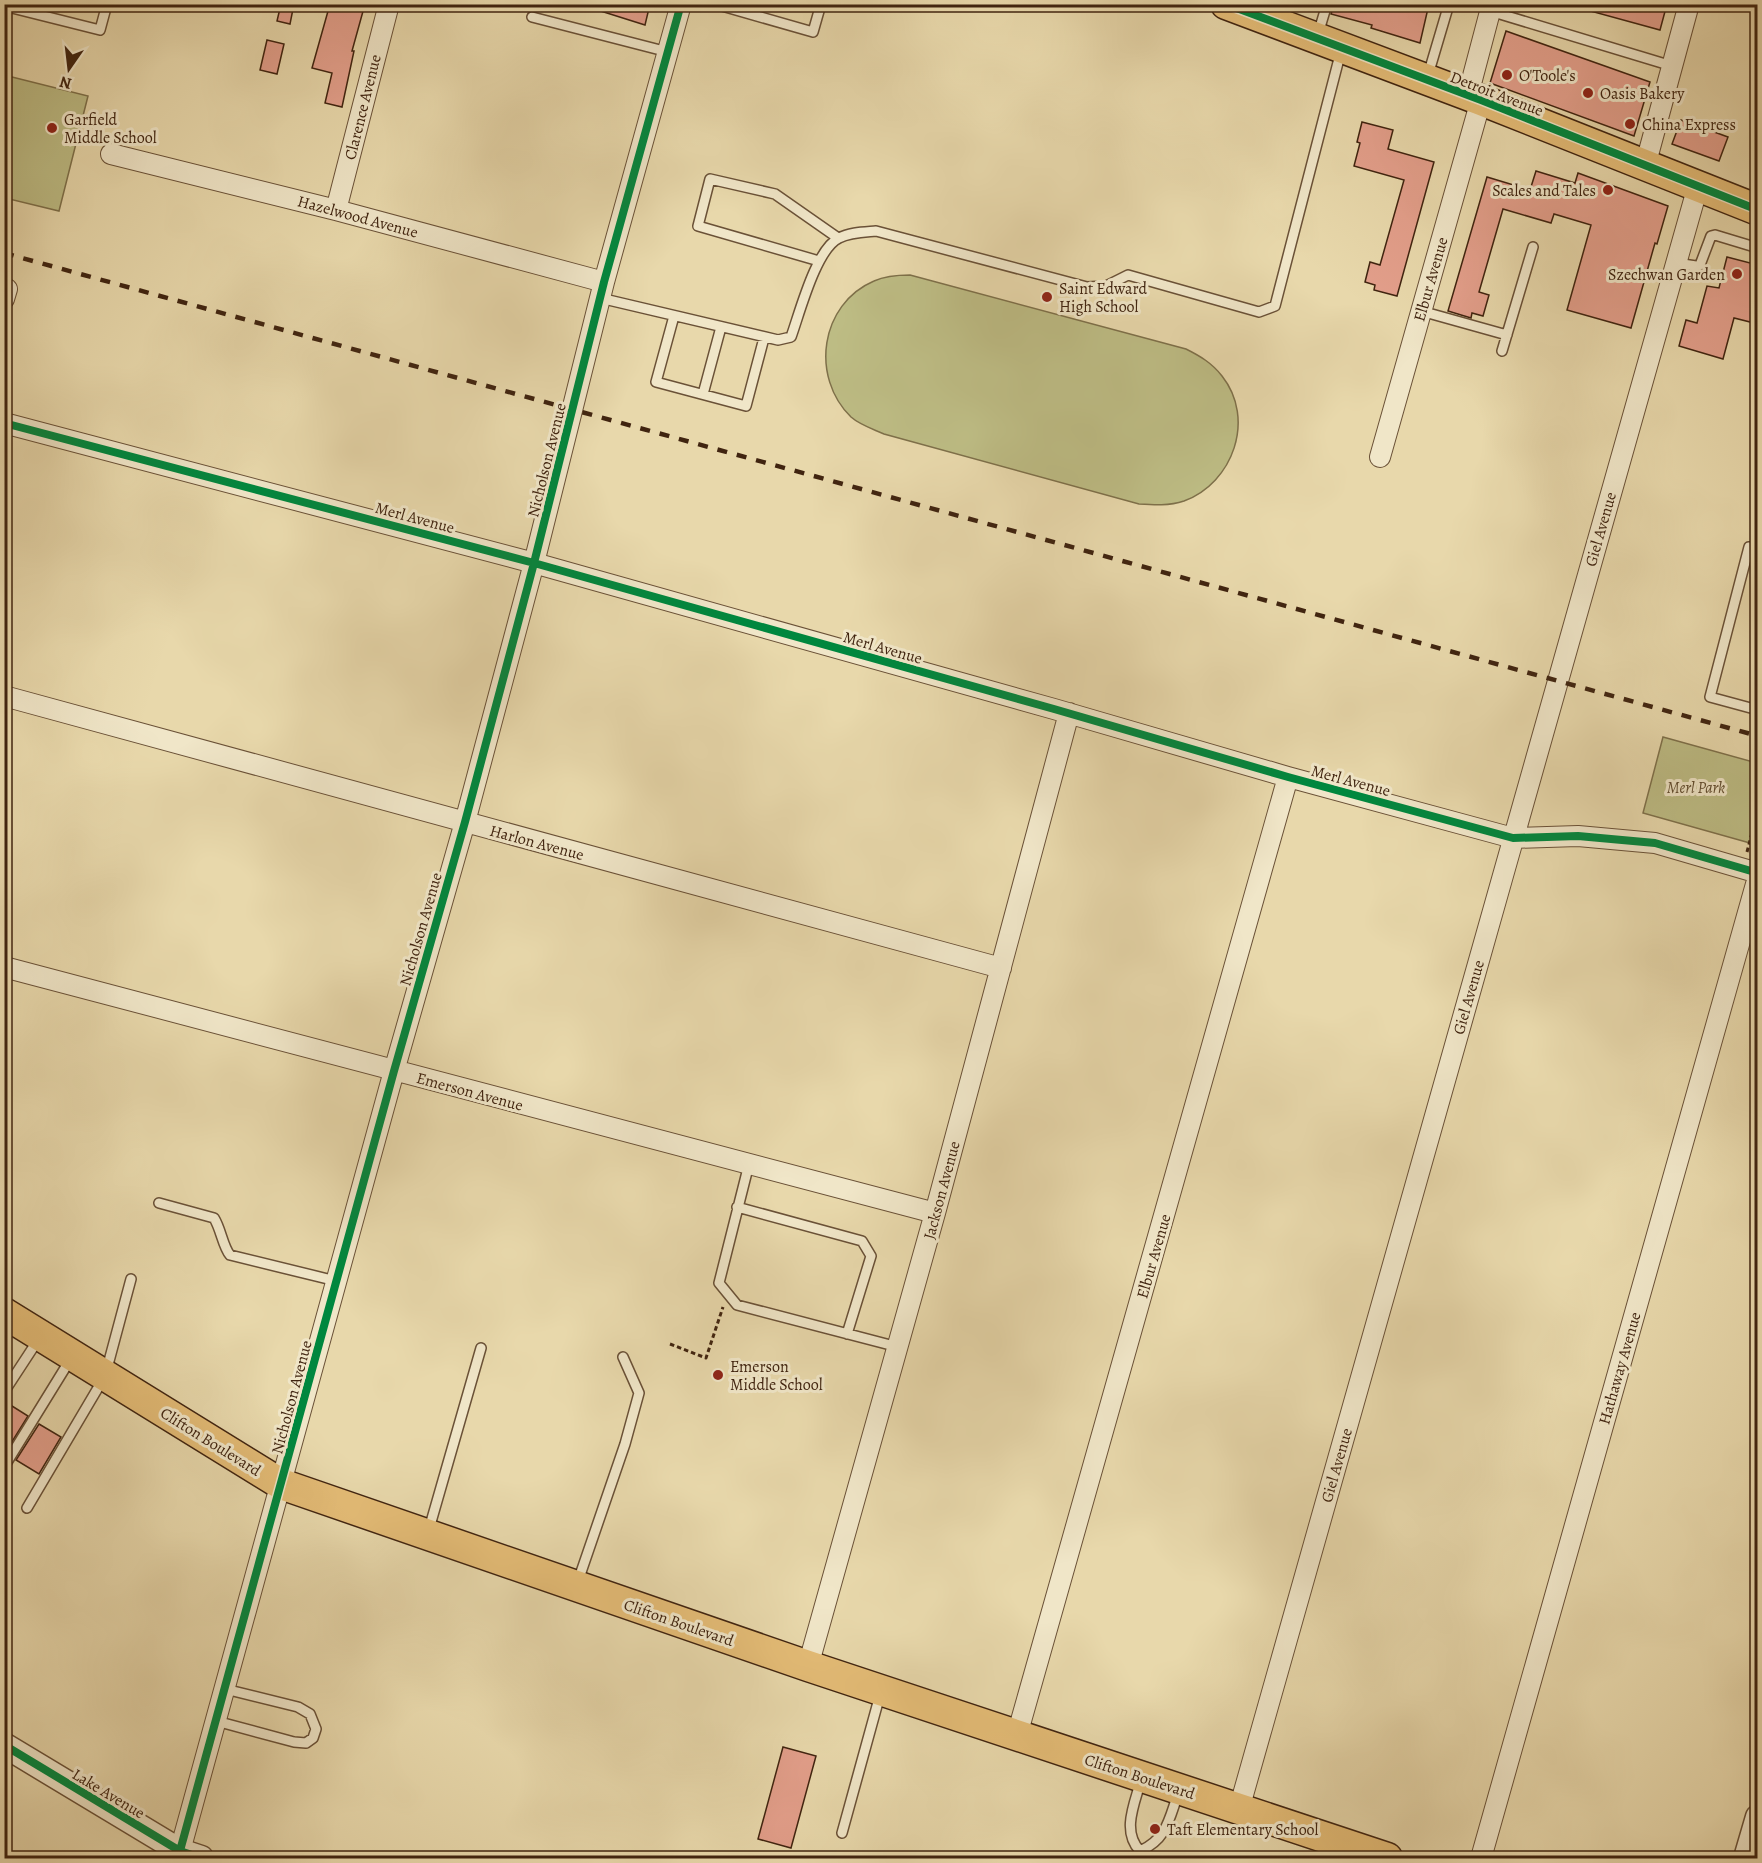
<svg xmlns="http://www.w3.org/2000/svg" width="1762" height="1863" font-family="Alegreya,serif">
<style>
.green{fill:#bdbc84;stroke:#7e704a;stroke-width:1.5}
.building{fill:#e39f8b;stroke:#402410;stroke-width:1.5}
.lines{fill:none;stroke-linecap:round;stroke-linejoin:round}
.service-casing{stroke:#6a5137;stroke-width:12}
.minor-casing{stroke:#6a5137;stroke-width:22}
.tertiary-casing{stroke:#6a5137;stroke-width:27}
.primary-casing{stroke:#402410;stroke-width:33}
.path{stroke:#402410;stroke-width:3;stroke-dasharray:4.5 3;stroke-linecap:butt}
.service{stroke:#f0e6c8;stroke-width:9}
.minor{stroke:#f0e6c8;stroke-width:20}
.tertiary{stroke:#f0e6c8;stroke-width:24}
.primary{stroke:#e4bc76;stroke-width:30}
.rail{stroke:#402410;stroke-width:4.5;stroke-dasharray:10 10;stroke-linecap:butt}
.cycleway-casing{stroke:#f0e6c8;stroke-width:11}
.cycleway{stroke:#00873e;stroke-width:8}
.poi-dot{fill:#8f2418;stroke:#f0e6c8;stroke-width:2}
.labels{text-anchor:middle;stroke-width:6;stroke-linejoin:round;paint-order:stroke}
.poi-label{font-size:16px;fill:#402410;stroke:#f0e6c8;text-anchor:start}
.street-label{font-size:16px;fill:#402410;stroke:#f0e6c8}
.park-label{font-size:16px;font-style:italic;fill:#5f4a2d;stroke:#f0e6c8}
</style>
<rect width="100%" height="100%" fill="#e8d8ab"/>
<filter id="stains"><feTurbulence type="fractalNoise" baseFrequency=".00333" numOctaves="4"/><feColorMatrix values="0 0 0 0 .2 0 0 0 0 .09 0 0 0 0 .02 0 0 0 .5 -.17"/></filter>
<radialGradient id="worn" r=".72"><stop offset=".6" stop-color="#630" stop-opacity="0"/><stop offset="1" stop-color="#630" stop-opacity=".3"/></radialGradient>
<path class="green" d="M4,75L88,96L59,211L5,198Z
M910,275L1186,349C1200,356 1212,363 1222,376C1256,419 1233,483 1184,501C1169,506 1154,505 1139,504L884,434C873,429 860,425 851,417C810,377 820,304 874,281C885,276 898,275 910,275Z
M1663,737L1757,763V845L1643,813Z"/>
<path class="building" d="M281,4H294L290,24L277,21Z
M330,4H365L352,51H354L342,107L325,103L332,73L312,68Z
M592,4H650L645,25L591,8Z
M1334,4H1429L1420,43L1371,28L1372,25L1331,14Z
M1583,4H1667L1660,30L1583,9Z
M1506,31L1650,82L1634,136L1490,83Z
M267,40L284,44L277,74L260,70Z
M1681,120L1728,137L1719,161L1672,144Z
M1362,122L1393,130L1388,149L1434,162L1397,296L1374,290L1375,285L1365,282L1370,262L1380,265L1404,180L1354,166L1360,143L1357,142Z
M1536,171L1575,183L1578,173L1668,206L1657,244L1655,243L1631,328L1567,310L1591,225L1554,214L1551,223L1503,209L1479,292L1489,295L1483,316L1472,313L1471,318L1448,311L1487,177L1530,190Z
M1727,257L1758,265V324L1734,318L1723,359L1679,346L1686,320L1697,323L1707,286L1719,288Z
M4,1401L28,1416L5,1453H4Z
M39,1424L61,1437L39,1474L16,1460Z
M783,1747L816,1756L791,1848L758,1839Z"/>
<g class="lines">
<defs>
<path id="service" d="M715,4L813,32L821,4
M4,6L100,30L107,4
M1490,11L1672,66
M532,17L668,52
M1318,34L1327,4
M1428,75L1449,4
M819,261L698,226L710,179L775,194L838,238
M1676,263L1696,266L1700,265L1711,236L1715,235L1758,248
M600,298L778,340L791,337C800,312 816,249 839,238C850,232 864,232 876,231L1087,287L1106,286L1128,275L1259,312L1275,306L1341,51
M1421,311L1507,335
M674,316L656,382L746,406L764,338
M1502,351L1533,247
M703,394L721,327
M1758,548L1749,547L1710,697L1758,710
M749,1164L719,1283L737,1305L898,1347
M159,1203L214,1218C221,1229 223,1247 230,1255L336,1281
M737,1207L862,1241L871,1256L847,1334
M4,1392L38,1340
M4,1467L70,1360
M27,1508L105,1376L131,1279
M429,1529L481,1348
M578,1581L625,1444L639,1393L623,1357
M216,1721L294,1742L306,1743L313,1738L316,1729L310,1714L298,1707L225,1689
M842,1833L880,1695
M1140,1851C1121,1831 1135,1803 1141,1780
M1140,1851C1167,1839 1169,1819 1178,1794"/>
<path id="minor" d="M1468,95L1492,4
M111,154L336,210L604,282
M1645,166L1689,4
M336,210L389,4
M4,299L7,289
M4,423L534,563L1054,709L1288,777L1513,838L1578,836L1655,843L1758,873
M1380,457L1481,100
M4,696L1001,968
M4,967L935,1213
M808,1666L935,1213L1069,713
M1017,1735L1288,777
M1239,1809L1698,186
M178,1858L394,1071L465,822L534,563L604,282L681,4
M1481,1858L1758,877"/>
<path id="tertiary" d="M4,1745L180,1851L201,1858
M1746,1858L1758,1817"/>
<path id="primary" d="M1226,4L1481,100L1758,210
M4,1313L281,1484L808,1666L1387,1858"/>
</defs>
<use href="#service" class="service-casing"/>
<use href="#minor" class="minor-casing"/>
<use href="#tertiary" class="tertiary-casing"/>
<use href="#primary" class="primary-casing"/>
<path class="path" d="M1747,852L1754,825
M670,1344L706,1358L723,1307"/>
<use href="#service" class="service"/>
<use href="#minor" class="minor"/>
<use href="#tertiary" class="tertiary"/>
<use href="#primary" class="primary"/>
<path class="rail" d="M4,253L1758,736"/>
<defs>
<path id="cycleway" d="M1226,4L1481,100L1758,210
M4,423L534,563L1054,709L1288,777L1513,838L1578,836L1655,843L1758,873
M4,1745L180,1851L201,1858
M178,1858L394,1071L465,822L534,563L604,282L681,4"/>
</defs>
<use href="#cycleway" class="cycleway-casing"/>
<use href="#cycleway" class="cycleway"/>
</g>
<g class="poi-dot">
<circle cx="1507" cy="75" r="6"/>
<circle cx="1588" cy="93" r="6"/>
<circle cx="1630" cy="124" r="6"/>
<circle cx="52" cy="128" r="6"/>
<circle cx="1608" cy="190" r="6"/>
<circle cx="1737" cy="274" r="6"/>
<circle cx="1047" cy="297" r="6"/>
<circle cx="718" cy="1375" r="6"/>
<circle cx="1155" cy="1829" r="6"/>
</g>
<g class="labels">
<g class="poi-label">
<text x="1519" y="81">O'Toole's</text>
<text x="1600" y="99">Oasis Bakery</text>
<text x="64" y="125">Garfield<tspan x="64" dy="18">Middle School</tspan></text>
<text x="1642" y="130">China Express</text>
<text x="1596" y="196" text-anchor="end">Scales and Tales</text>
<text x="1725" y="280" text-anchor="end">Szechwan Garden</text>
<text x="1059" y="294">Saint Edward<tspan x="1059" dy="18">High School</tspan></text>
<text x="730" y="1372">Emerson<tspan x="730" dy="18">Middle School</tspan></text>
<text x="1167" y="1835">Taft Elementary School</text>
</g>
<g class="street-label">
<text transform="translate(1497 93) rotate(21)" y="6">Detroit Avenue</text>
<text transform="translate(362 107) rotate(-76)" y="6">Clarence Avenue</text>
<text transform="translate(358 216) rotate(15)" y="6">Hazelwood Avenue</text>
<text transform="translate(1430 279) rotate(-74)" y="6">Elbur Avenue</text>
<text transform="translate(546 460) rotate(-76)" y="6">Nicholson Avenue</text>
<text transform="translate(415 517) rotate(15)" y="6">Merl Avenue</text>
<text transform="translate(1600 529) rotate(-74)" y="6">Giel Avenue</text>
<text transform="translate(883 647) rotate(16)" y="6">Merl Avenue</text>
<text transform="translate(1351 780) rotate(15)" y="6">Merl Avenue</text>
<text transform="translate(537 842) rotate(15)" y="6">Harlon Avenue</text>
<text transform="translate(420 929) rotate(-74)" y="6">Nicholson Avenue</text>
<text transform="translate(1468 997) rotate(-74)" y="6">Giel Avenue</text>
<text transform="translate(470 1091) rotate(15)" y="6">Emerson Avenue</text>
<text transform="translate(941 1190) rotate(-75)" y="6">Jackson Avenue</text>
<text transform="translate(1153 1256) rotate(-74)" y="6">Elbur Avenue</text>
<text transform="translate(1619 1368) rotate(-74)" y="6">Hathaway Avenue</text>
<text transform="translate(291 1397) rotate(-75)" y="6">Nicholson Avenue</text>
<text transform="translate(211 1441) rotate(32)" y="6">Clifton Boulevard</text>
<text transform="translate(1336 1465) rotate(-74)" y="6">Giel Avenue</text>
<text transform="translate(679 1622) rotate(19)" y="6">Clifton Boulevard</text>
<text transform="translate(1140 1776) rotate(18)" y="6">Clifton Boulevard</text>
<text transform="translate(109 1793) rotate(31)" y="6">Lake Avenue</text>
</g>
<g class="park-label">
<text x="1696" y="793">Merl Park</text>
</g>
</g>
<rect width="1762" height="1863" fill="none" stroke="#e8d8ab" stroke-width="24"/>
<rect x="6" y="6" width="1750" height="1851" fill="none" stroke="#402410" stroke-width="3"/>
<rect x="12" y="12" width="1738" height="1839" fill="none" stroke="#402410" stroke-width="1.5"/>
<g transform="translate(69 69) rotate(194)" stroke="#f0e6c8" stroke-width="4.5" paint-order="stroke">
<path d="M0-4.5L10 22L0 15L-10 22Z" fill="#402410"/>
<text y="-9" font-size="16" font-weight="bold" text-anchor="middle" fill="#402410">N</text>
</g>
<rect width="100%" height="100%" filter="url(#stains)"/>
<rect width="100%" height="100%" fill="url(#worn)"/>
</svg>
